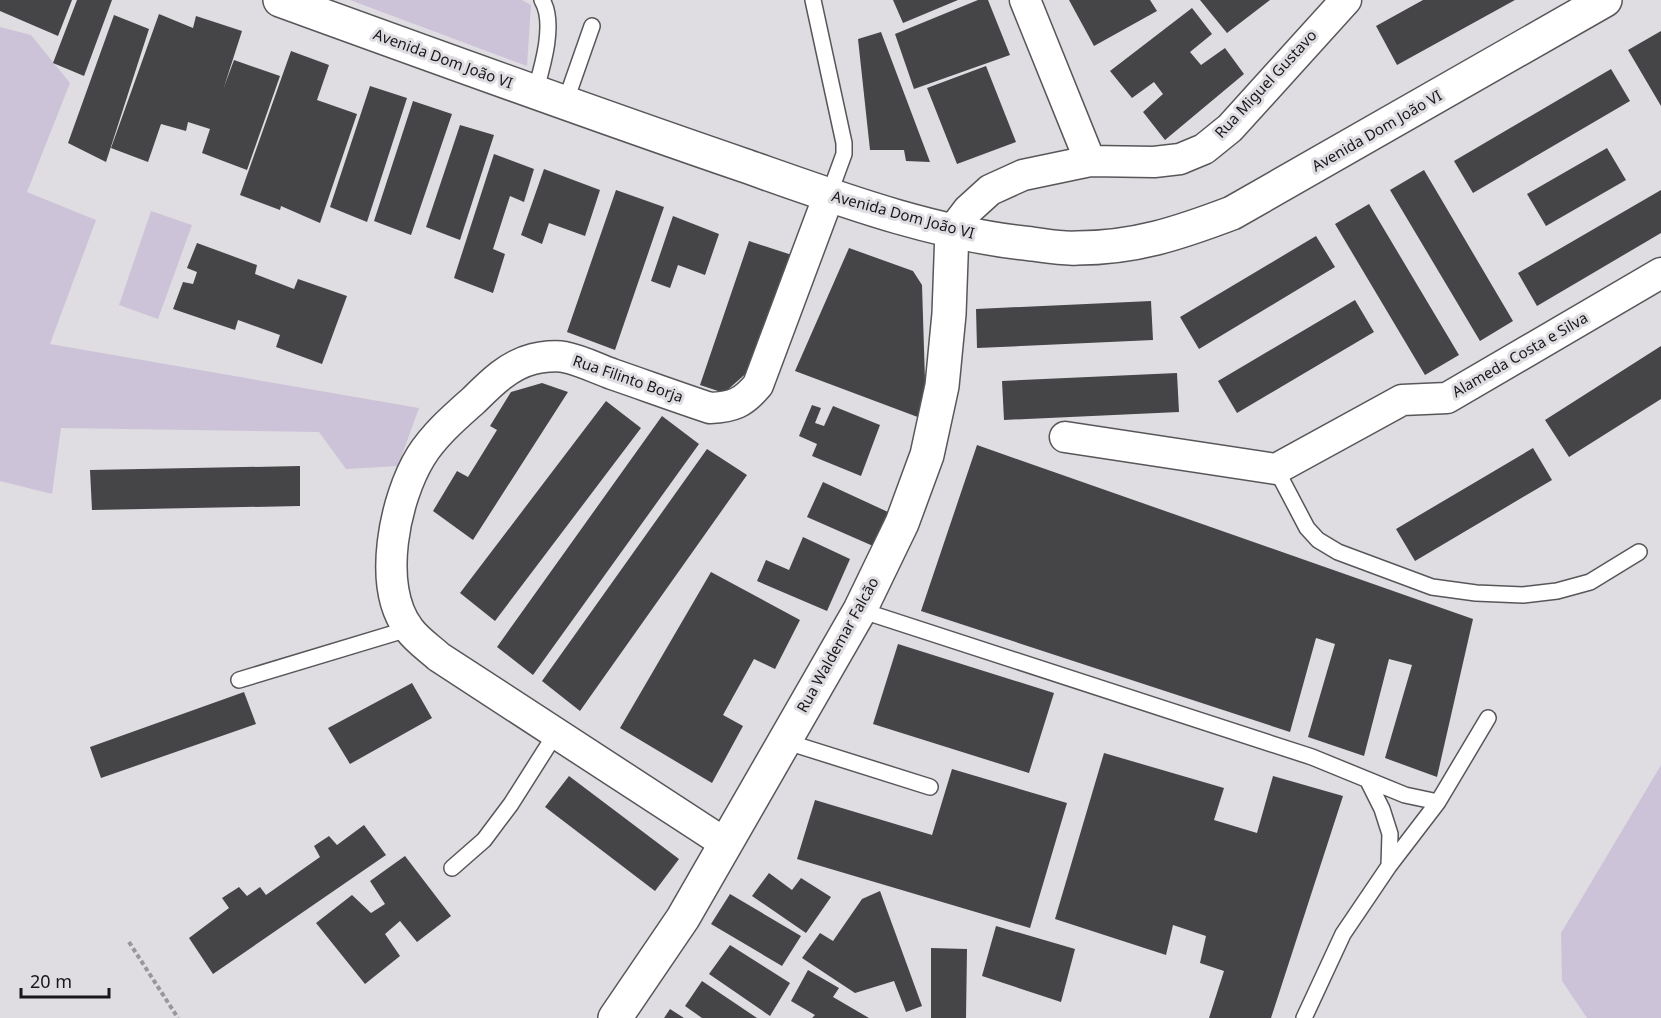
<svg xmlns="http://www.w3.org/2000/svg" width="1661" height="1018" font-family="'Noto Sans',sans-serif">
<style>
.green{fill:#cdc3d8}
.building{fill:#454447}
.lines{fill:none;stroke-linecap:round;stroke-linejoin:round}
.service-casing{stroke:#575659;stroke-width:18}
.minor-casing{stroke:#575659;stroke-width:33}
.tertiary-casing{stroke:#575659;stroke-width:36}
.secondary-casing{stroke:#575659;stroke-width:36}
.path{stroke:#989699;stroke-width:4;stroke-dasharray:4.5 3;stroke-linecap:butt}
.service{stroke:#fff;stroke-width:15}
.minor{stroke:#fff;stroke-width:30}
.tertiary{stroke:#fff;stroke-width:33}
.secondary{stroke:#fff;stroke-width:33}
.labels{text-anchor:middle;stroke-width:6;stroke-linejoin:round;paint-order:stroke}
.street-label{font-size:15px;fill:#181719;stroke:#dfdde1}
</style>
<rect width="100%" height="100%" fill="#dfdde1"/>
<path class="green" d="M350,0H522L531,5L527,66Z
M0,27L31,35L70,83L27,192L96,220L50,344L419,408L398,466L346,469L319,432L61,428L52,494L0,481Z
M151,211L192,225L158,319L119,305Z
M1661,765V1018H1587L1562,981L1561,933Z"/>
<path class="building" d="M0,0H72L58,36L0,11Z
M77,0H112L84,76L53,63Z
M893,0H958L903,23Z
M978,0H988L1010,55L914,89L895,34Z
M1069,0H1150L1157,11L1094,46Z
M1200,0H1270L1227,33Z
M1423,0H1515L1397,65L1376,26Z
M1192,8L1212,34L1190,52L1201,65L1225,48L1244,74L1165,140L1143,112L1163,94L1154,82L1132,98L1110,71Z
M159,14L193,28L196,16L242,31L224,87L234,60L280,76L247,170L202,153L210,129L188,122L186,131L161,124L148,162L111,148Z
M114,15L149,29L106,162L68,143Z
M1661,31V106L1628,50Z
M881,32L930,162L906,161L904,150H870L858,39Z
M291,51L329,65L317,100L357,114L320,223L281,206L280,210L240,195Z
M986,66L1016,142L957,164L927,88Z
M1611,69L1630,101L1473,193L1454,161Z
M370,86L407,98L367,222L330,207Z
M413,101L452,114L411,235L374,221Z
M460,125L494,135L460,240L426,227Z
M1607,148L1626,180L1546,226L1527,194Z
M494,154L534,169L524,202L510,196L493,249L505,254L493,293L454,278Z
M544,169L600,190L585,236L549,223L542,244L521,235Z
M1424,170L1513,321L1480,341L1390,190Z
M616,190L664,207L615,350L567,332Z
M1661,190V233L1537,306L1518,273Z
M1369,204L1459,355L1425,375L1335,224Z
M673,216L719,234L705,275L678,265L670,288L651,281Z
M1316,236L1335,267L1199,349L1180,317Z
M749,241L792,255L751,369L724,393L700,385Z
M197,243L257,265L255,274L294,289L298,279L347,296L322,364L276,347L280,335L238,320L235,330L173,309L183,282L193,284L197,272L187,268Z
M849,248L913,271L922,285L925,381L923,419L795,371Z
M1355,300L1374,332L1237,413L1218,381Z
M1151,301L1153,340L977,348L976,309Z
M1661,346V399L1569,457L1545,420Z
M1177,373L1179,412L1004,420L1002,381Z
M542,383L568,392L473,540L433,511L457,471L468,477L497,430L490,426L511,392Z
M606,401L641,428L495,621L460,593Z
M812,405L821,408L815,423L824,426L833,406L880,425L861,476L812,456L817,444L799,436Z
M662,416L699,444L533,675L497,647Z
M977,445L1473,619L1437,777L1385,758L1412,665L1389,659L1364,756L1308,737L1335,644L1316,638L1290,732L921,611Z
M1533,448L1552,480L1415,561L1396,529Z
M707,449L747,475L580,711L542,681Z
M300,466V506L92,510L90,470Z
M823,482L888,512L873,546L807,517Z
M803,537L850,559L827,611L757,581L766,560L789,570Z
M711,572L800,620L775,669L754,659L723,715L743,726L712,783L620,728Z
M898,644L1054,693L1029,773L873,724Z
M412,683L432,718L350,764L328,728Z
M244,692L256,724L101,778L90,747Z
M1104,753L1224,788L1214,820L1257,833L1273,776L1343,796L1271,1018H1209L1224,971L1200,963L1206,936L1173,925L1166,955L1055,919Z
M952,769L1067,803L1030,928L797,859L815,800L932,835Z
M569,776L679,859L655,891L545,807Z
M364,825L386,855L213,974L189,938L229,908L222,898L239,887L247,896L260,887L266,895L320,857L314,846L329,836L337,845Z
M405,856L451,916L417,942L400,921L385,934L400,956L365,984L316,923L352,895L371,913L385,904L370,881Z
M769,873L792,890L801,878L831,897L806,933L752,896Z
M880,891L922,1006L906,1012L894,981L855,993L802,958L820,933L833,941L862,899Z
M730,894L801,936L782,966L711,924Z
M996,926L1075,949L1061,1002L982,976Z
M730,945L790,983L770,1016L709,974Z
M931,948L967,949L966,1018H931Z
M808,970L839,988L833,997L869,1018H812L815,1015L791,1001Z
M702,981L757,1018H702L685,1006Z
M670,1009L684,1018H664Z"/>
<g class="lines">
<defs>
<path id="service" d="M813,0L844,143V154L829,195
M535,92C542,68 556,23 542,0
M565,103L592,26
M1276,469L1307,528L1318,540L1338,552L1432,587L1476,593L1523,595L1557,591L1590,582L1639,552
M860,610L1312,757L1405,795L1438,802
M239,680L408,629
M784,741L930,787
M1368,781L1382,809L1390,834L1389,866
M452,868L484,840L511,804L556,733
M1304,1018L1343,934L1389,866L1438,802L1488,718"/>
<path id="minor" d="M1025,0L1090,161
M952,231L968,210L990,190L1023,175L1090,161L1154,162L1180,159L1204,149L1230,128L1346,0
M1065,437L1276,469L1402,400L1447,398L1661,273
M726,844L439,657C429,648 417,640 409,629C376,586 395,498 421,456C435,434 455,417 474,400C491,383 509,365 533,359C541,357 556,355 564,357C580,360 596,368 612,374C644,385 677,397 710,408C733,407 743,403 758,385L829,195"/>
<path id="tertiary" d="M615,1018L683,918L860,610L902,523L927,455L942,386L949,314L952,231"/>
<path id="secondary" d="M280,0C434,56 588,112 743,165C837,198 932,234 1032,244C1047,246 1062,249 1077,248C1135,248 1179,233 1232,213L1605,0"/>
</defs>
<use href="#service" class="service-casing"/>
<use href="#minor" class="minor-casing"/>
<use href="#tertiary" class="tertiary-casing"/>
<use href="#secondary" class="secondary-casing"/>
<path class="path" d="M129,942L178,1018"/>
<use href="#service" class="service"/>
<use href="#minor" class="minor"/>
<use href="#tertiary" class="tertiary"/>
<use href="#secondary" class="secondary"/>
</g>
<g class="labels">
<g class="street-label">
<text transform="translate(443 59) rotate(20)" y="5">Avenida Dom João VI</text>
<text transform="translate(1266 84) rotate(-47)" y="5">Rua Miguel Gustavo</text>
<text transform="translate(1377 131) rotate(-30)" y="5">Avenida Dom João VI</text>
<text transform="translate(903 215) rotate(15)" y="5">Avenida Dom João VI</text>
<text transform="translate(1520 355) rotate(-30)" y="5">Alameda Costa e Silva</text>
<text transform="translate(628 379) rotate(19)" y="5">Rua Filinto Borja</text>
<text transform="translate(838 645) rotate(-61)" y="5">Rua Waldemar Falcão</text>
</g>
</g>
<path d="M21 988v9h88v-9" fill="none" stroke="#181719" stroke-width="3"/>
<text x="30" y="988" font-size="18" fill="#181719" stroke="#dfdde1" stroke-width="4.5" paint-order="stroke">20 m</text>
</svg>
